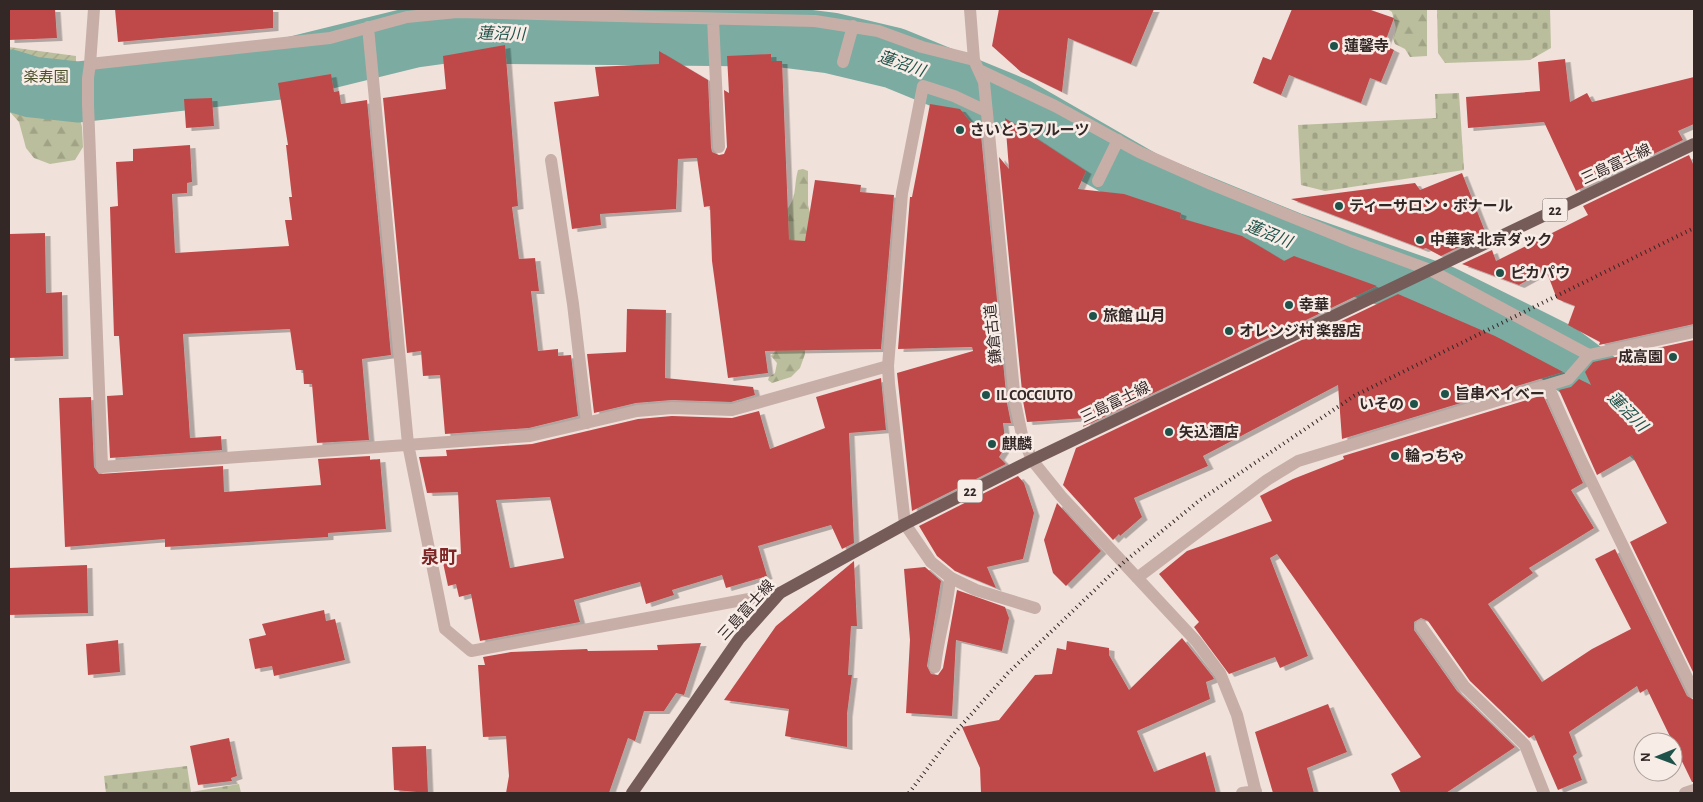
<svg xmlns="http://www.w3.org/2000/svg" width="1703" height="802" font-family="'Alegreya Sans','Noto Sans JP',sans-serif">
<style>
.forest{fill:url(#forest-firs)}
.cemetery{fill:url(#cemetery-stones)}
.garden{fill:url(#garden-furrows)}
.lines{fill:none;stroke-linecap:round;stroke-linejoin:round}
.river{stroke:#7baba1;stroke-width:61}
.building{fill:#bf4a4a;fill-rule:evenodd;filter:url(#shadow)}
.minor{stroke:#c7aea7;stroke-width:12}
.major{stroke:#755c59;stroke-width:12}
.rail{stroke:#342827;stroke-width:4;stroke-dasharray:1 4;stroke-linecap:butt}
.poi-dot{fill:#1f534a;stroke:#f8ece7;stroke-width:2}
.labels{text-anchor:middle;stroke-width:5;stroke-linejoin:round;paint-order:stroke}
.shield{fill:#f8ece7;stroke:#6f6361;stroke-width:1}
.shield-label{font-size:14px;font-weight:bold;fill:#342827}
.poi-label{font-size:15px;font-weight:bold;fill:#342827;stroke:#f8ece7;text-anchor:start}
.park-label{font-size:15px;fill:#4d512d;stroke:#f8ece7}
.street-label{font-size:15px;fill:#342827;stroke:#f8ece7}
.water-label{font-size:16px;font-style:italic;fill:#1f534a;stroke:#f8ece7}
.quarter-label{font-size:18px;font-weight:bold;fill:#7e2526;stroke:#f8ece7}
</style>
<defs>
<pattern id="forest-firs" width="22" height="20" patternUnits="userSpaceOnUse" patternTransform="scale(1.25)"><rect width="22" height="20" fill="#bbbe9c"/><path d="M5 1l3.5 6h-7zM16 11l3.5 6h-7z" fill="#a1a386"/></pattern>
<pattern id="cemetery-stones" width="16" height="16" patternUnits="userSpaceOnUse" patternTransform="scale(1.25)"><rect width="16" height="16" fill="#bbbe9c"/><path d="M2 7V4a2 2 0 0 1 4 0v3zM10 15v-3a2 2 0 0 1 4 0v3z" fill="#a1a386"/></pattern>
<pattern id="garden-furrows" width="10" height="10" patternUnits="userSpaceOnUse" patternTransform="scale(1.25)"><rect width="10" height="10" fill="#bbbe9c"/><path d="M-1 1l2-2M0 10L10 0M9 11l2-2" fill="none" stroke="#a1a386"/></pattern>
<filter id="shadow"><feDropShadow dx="5.5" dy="3" stdDeviation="0" flood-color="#0004"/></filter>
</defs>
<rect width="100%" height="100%" fill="#f0e1db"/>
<path class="forest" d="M1387,9H1427V56L1410,57L1405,49L1395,44L1393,39L1396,28L1392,12Z
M9,87L68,103L80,119L82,127L83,147L75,160L50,164L34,158L26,148L19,122L9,111Z
M803,169L808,171V205L812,220L804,294L805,354L800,368L791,377L772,383L768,380L769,377L775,373L777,363L771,356L777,349L785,212C798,197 793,188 798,170Z"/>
<path class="cemetery" d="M1437,9H1550L1551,48L1530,60L1445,63L1438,53Z
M1459,93L1464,170L1325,191L1301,185L1298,125L1436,118L1435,94Z
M187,766L191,792L239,784L241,793H106L104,776Z"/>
<path class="garden" d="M9,47L76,56L75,109L9,93Z"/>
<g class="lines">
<path class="river" d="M9,80L32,87L78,92L289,68L415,37L444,33L775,36L831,43L894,58L1016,108L1148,184L1290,242L1441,295L1558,353L1605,388L1694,477"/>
</g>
<path class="building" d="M9,9H55L57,38L9,40Z
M115,9H273V28L118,42Z
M999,9H1154L1131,64L1068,38L1062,92L1021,72L992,46Z
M1292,9H1368L1394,18L1384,45L1394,50L1381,82L1370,78L1361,103L1289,75L1281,95L1253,83L1263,57L1271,60Z
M505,45L518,206L512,207L519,259L535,258L539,291H531L538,351L558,349V356L571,355L578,416L529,428L445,434L440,375L423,376L421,351L407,353L383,98L446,89L443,56Z
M659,51L708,80L711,147L712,152L719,155L724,154L727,147L724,90L729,93L727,56L771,54V61H782L789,240L805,241L815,180L861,185L860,192L894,195L881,349L765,351L768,373L728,378L712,261L710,206L704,207L697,158L678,159L676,209L600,214L601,225L572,229L554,102L599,96L595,67L659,64Z
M1565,59L1570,102L1587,93L1592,102L1694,77V124L1678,131L1683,140L1576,191L1544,122L1468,128L1466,97L1540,91L1538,62Z
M331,74L334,92L339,91L341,104L367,100L391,355L362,359L369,440L317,443L312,384H304L303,370H296L290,329L183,334L190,438L221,436L222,450L110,458L107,396L123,395L119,336H114L110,207L118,206L116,162L133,161V149L190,145L192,182L187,183V193L172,194L175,253L289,246L285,220H292L289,197H292L286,145H288L278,83Z
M212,98L214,126L186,128L184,99Z
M930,104L960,109L981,135L1007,403L1011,423H1003L1006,446L999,457L1006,464L912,511L897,373L973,351L972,347L898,349L910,197H912Z
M1005,118L1086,171L1078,189L1124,194L1181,213L1180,218L1242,236L1284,261L1294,256L1377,286L1083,427L1086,418L1027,422L1023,401L999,157L1009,169Z
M1689,155L1694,166V324L1599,345L1600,342L1568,325L1575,306L1557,299L1546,270L1519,285L1462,264L1492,250L1496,261L1588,215L1583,206Z
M1462,173L1486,234L1441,256L1426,248L1423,249L1291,199L1415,183L1420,190Z
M45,233L46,293L62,292L63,356L9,358V234Z
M1398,294L1495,336L1563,372L1342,439L1338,385L1203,456L1208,466L1134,498L1142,517L1120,536L1119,534L1113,540L1063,485L1076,448Z
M627,309L666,310L665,378L753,387L755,395L731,402L672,400L636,403L594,413L587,354L626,352Z
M1694,340V674L1630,542L1667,523L1632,455L1597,475L1559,390L1571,387L1579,379L1591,385L1585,372L1593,362Z
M881,378L886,430L849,433L854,543L842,549L831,525L758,546L767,576L726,588L722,575L672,590L674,595L646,604L640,582L574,600L580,622L480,641L471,594L459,597L456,584L448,586L442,558L461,554L458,492L427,493L419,457L447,456L446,450L532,444L638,419L672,416L732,418L759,411L770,449L825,428L816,397ZM550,497L564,558L510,568L496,500Z
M1543,395L1583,483L1571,490L1594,528L1529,568L1533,573L1488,604L1542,682L1592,649L1631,629L1595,559L1615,549L1687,696L1694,700V782H1692L1647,689L1640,693L1637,686L1569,732L1577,753L1573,756L1582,780L1558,790L1534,735L1529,738L1470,681L1428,621L1421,618L1414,622V630L1457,691L1515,747L1446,793H1401L1391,774L1421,757L1277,554L1270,558L1308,656L1280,668L1275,657L1229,674L1194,627L1199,622L1159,574L1187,551L1272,521L1260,496L1293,479L1344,459L1343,456Z
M91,397L94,467L99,474L223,466L224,492L321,485L318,459L370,456V460L380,459L386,529L328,533V537L165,547V539L65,547L59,398Z
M1018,476L1024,483L1034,513L1023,559L987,567L996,588L955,571L937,556L919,526Z
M1057,503L1101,551L1066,586L1053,573L1044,540Z
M854,561L857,626H851L848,675H852L847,714V747L785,736L789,709L724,700L776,626Z
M87,565L88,613L9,615V568Z
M925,567L941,581L927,666L931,674L938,675L943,668L957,590L1005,607L1009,618L1002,651L956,640L952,716L906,713L910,640L904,569Z
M324,610L326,621L335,619L345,660L274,676L272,666L255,669L249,639L266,635L262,624Z
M1182,638L1213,677L1214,679L1206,682L1210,699L1137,731L1154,772L1205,752L1216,793H981L980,768L962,727L999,720L1035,675L1052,674L1057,648L1066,650L1067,641L1109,648V655L1129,690Z
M118,640L120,672L88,675L86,644Z
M701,643L684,695L676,693L664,711H644L635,741L628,738L609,793H506L509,776L506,736L483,737L478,665H485L483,657L511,652L587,649L588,651L658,650L657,645Z
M1328,704L1347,752L1307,768L1314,793H1273L1255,732Z
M229,738L237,776L231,778L232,781L198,785L190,746Z
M426,746L428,793L394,790L392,747Z"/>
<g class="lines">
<path class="minor" d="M94,9L90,64L330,38L407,17L457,12L815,21L878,31L922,47L974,60
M970,9L974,60L984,82L1015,402L1022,435L1032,460L1061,496L1196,641L1220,673L1237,715L1256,793
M713,19L719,147
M368,27L408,444L445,629L471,651L780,593
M843,62L853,26
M90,64L88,78V104L102,467L530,436L637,411L672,408L732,410L888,366
M981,71L1055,106L1139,152L1211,184L1351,241L1430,270L1589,355
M986,111L954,96L923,86L902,193L888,366L889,384L905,524L931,562L951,578L976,590L1035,608
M551,160L573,304L587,423
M1098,181L1118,140
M1548,386L1580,458L1694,692
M1137,578L1267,480L1298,461L1568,379L1589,355L1694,332
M1421,626L1464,686L1525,745L1544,793
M935,667C938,637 948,608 950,577
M1242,793L1256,791
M1685,793L1694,790"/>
<path class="major" d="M632,793L739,639L780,593L905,524L1032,460L1694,144"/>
<path class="rail" d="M909,793L951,737L1008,673L1124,562L1200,500L1354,396L1694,228"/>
</g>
<g class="poi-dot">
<circle cx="1334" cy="46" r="5"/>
<circle cx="960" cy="130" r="5"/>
<circle cx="1339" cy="206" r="5"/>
<circle cx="1420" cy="240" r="5"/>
<circle cx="1500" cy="273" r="5"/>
<circle cx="1289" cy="305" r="5"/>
<circle cx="1093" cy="316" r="5"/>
<circle cx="1229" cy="331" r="5"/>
<circle cx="1673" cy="357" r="5"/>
<circle cx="1445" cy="394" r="5"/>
<circle cx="986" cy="395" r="5"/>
<circle cx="1414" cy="404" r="5"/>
<circle cx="1169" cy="432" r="5"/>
<circle cx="992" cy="444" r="5"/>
<circle cx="1395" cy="456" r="5"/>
</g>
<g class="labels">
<g class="shield">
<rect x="1542.5" y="198.5" width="25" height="23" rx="4"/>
<rect x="957.5" y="479.5" width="25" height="23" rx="4"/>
</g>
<g class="shield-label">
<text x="1555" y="215">22</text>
<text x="970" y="496">22</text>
</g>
<g class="poi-label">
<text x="1344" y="51">蓮馨寺</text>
<text x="970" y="135">さいとうフルーツ</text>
<text x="1349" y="211">ティーサロン・ボナール</text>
<text x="1430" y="245">中華家 北京ダック</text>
<text x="1510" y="278">ピカパウ</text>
<text x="1299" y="310">幸華</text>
<text x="1103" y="321">旅館 山月</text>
<text x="1239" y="336">オレンジ村 楽器店</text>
<text x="1663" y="362" text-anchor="end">成高園</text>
<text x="1455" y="399">旨串ベイベー</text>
<text x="996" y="400">IL COCCIUTO</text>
<text x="1404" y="409" text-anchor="end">いその</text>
<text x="1179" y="437">矢込酒店</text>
<text x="1002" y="449">麒麟</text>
<text x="1405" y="461">輪っちゃ</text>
</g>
<g class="park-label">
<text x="46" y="82">楽寿園</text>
</g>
<g class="street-label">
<text transform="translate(1616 164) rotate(-25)" y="5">三島富士線</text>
<text transform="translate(993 334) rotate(-96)" y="5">鎌倉古道</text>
<text transform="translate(1115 402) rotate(-26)" y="5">三島富士線</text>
<text transform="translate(746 610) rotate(-48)" y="5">三島富士線</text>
</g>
<g class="water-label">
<text transform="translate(501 33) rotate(1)" y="6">蓮沼川</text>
<text transform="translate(902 63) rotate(19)" y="6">蓮沼川</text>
<text transform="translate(1269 233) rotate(22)" y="6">蓮沼川</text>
<text transform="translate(1628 411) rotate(45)" y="6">蓮沼川</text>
</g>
<g class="quarter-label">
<text x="439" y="563">泉町</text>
</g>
</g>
<rect width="1703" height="802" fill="none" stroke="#342827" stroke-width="20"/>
<g transform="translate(1658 757) rotate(269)"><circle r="24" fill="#f8ece7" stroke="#aa9e9a"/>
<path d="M0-4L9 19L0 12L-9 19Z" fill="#1f534a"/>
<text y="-8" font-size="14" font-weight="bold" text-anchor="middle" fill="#342827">N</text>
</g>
</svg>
